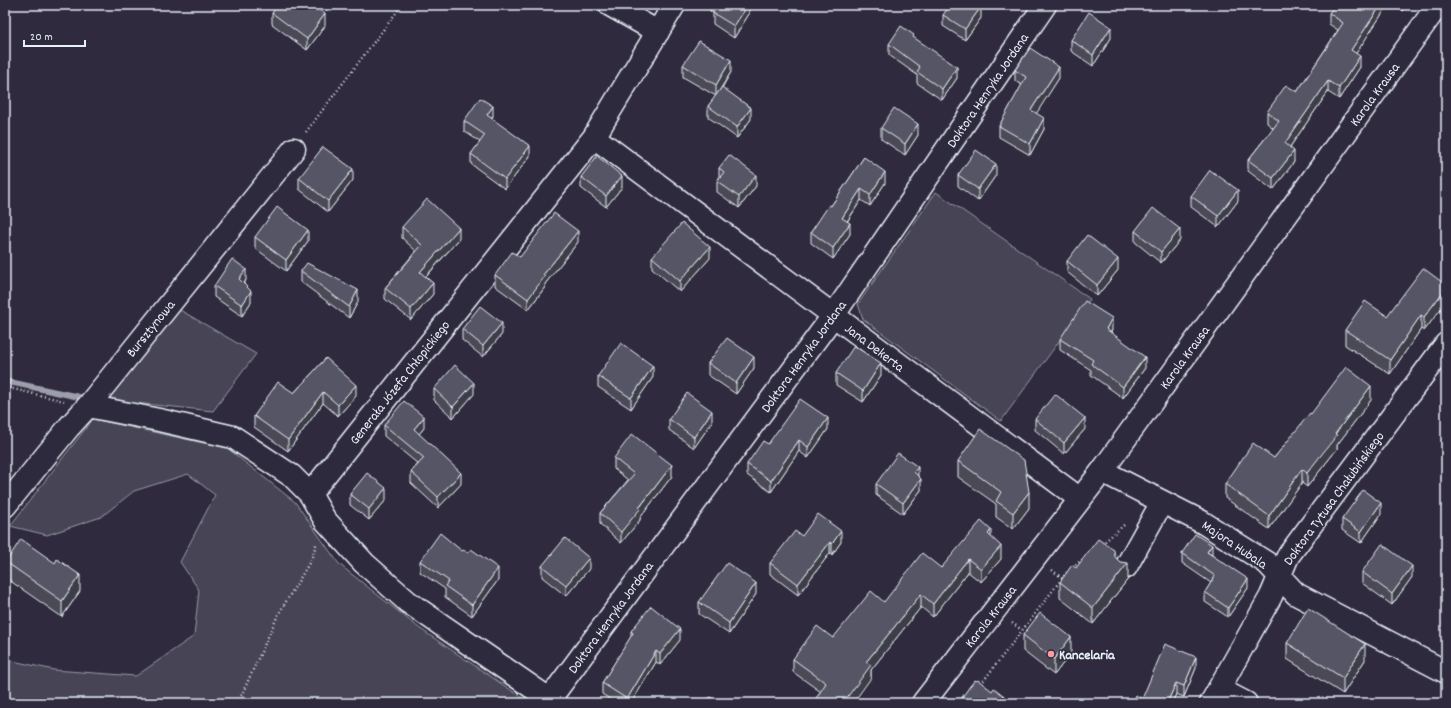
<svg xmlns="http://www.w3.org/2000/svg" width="1451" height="708" font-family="Dekko,sans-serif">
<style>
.grass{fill:#464455;stroke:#979aa6}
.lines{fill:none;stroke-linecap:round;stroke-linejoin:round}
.stream{stroke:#9c9fab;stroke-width:6}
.minor-casing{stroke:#e8f1f8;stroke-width:25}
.path{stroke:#e8f1f8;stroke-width:2.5;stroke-dasharray:1 3;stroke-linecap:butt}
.minor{stroke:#2f2a3d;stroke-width:22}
.wall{fill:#4b4957;stroke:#e8f1f8}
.shaded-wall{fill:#3d3c47;stroke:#e8f1f8}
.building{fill:#575565;stroke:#e8f1f8}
.poi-dot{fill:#ff9aa2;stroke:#2f2a3d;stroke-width:1.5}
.labels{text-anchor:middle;stroke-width:3;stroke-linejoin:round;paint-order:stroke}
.street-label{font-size:14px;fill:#e8f1f8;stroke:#2f2a3d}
.poi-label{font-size:14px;font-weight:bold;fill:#e8f1f8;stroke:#2f2a3d;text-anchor:start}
</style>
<rect width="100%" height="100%" fill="#2f2a3d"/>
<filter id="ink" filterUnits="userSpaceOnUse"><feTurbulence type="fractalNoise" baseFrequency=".025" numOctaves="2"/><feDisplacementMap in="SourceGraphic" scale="8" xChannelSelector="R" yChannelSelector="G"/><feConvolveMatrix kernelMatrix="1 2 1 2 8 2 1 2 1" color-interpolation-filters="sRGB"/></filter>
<g filter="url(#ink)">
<path class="grass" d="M936,192L1090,299L1001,421L863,319L858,304Z
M180,310L256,354L213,411L106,400Z
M93,419L227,448L295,502L339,564L419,628L530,703H5V657L13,661L54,670L136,676L194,636L199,590L180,562L215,495L188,474L134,491L101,517L47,535L10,526Z"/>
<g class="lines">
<path class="stream" d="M5,381L79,397"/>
<defs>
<path id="minor" d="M610,5L658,32
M594,137L1080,499
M88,406L159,420L233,437L292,476L310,494
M1102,471L1202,522L1267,563L1296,594L1446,672
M5,506L69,427L88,406L294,149
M1126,567L1162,502
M1219,689L1246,703
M549,700L833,316L1045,5
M555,703L408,602L364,563L325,520L310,494L594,137L674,5
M923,703L1102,471L1438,5
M1211,703L1271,596L1288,556L1446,344"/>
</defs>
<use href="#minor" class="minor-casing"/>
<path class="path" d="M306,132L402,5
M5,387L64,401
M1102,544L1124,525
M1052,570L1062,578
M1012,623L1022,630
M981,684L1067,572L1084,558
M238,703L278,615L311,560L317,542"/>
<use href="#minor" class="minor"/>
</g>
<path class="wall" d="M710,5H749V14L734,38L713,24V13L710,11Z
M1001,5H1007L1005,8Z
M1388,5L1356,53L1360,67L1339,99L1328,92L1290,147L1294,162L1273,190L1248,171V160L1273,128L1267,123V112L1297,92L1338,30L1329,24V13Z
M1392,5H1406L1402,11Z
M272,13L325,26L307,50L272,24Z
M943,15L981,18L965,40L943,26Z
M914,38L957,78L942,100L917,83V75L889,55V44Z
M1111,38L1093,66L1071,51V40Z
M683,65L731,72L722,88L751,119L737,138L708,117V106L716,96L683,77Z
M1015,70L1059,78L1036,113L1044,129L1030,155L999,137V126L1022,85L1015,81Z
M493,116L492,118L530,156L505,189L471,164V154L480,142L464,131V121Z
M881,128L918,135L905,155L881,139Z
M864,157L885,183L870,206L861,200L847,222L850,234L833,259L811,243V232L831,206Z
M719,168L756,186L739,208L717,192V181L719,179Z
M958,175H996L978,201L958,186Z
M581,177L622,187L606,207L581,188Z
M299,178L353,180L328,212L299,189Z
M1191,196L1238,201L1218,227L1191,207Z
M402,227L459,239L426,277L433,294L411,320L385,299V288L416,251L402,238Z
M1135,231L1180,240L1161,263L1135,242Z
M255,237L308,241L286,271L255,248Z
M578,242L545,284V287L528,310L495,286V275L520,257Z
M652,257L710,258L680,292L652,268Z
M1067,261L1118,270L1097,296L1067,272Z
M301,271L358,302L349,318L301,282Z
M246,280L244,284L251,302L242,316L214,297V286Z
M1446,285V302L1424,331L1421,329L1390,374L1345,345V330L1387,316Z
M462,329L502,334L483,357L462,340Z
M1112,330L1111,332L1145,368L1123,398L1091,375V370L1060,350V339Z
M326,358L356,396L338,416L323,403L288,451L254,427V416L294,393Z
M708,363L754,368L736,394L708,375Z
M836,373L881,375L863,402L836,385Z
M598,376L653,377L631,409L598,387Z
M434,389L474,394L453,418L434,400Z
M1371,400L1337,445V449L1307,487L1302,483L1269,529L1225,498V484L1274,458L1311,414Z
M669,419L712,422L694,448L669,430Z
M1035,419L1085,429L1064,454L1035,430Z
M384,425L424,428L419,434L461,484L438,508L411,483V472L418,464L384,436Z
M828,429L808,458L799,451L771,492L747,475V464L768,444Z
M614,458L672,476L640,518V520L621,543L600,524V513L628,480L614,469Z
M958,461L1029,508L1013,529L996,517V504L958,477Z
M918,476L921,490L903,514L876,495V484Z
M350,494L386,500L369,520L350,505Z
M1381,514L1361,543L1342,530V519Z
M802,536L841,542L832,555L830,553L798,595L770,574V563Z
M991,537L1001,559L981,582L968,572L933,617L921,607L871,670V678L821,692L793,672V659L833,638L884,602Z
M1182,553L1212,555L1248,588L1228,617L1205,602V592L1211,583L1182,563Z
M1115,557L1128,579L1093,624L1060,598V582L1076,568Z
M420,561L498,580L472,616L445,597V589L420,572Z
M6,562L80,591L62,617L6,578Z
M542,566L589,569L566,596L542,577Z
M1362,572L1412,577L1392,605L1362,583Z
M756,594L729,634L699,614V602Z
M1446,615V633L1443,631V620Z
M631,631L680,640L660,665L656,662L631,703H616L602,694V683L631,637Z
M1023,635L1071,653L1054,675L1023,651Z
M1287,643L1365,660L1343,694L1287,659Z
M1196,668L1184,697L1176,694L1172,703H1133L1142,699Z"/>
<path class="shaded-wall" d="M748,5H749V14L734,38V26Z
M1381,5H1388L1351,61V50Z
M1402,5H1406L1402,11Z
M981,7V18L965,40V29Z
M325,14V26L307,50V39Z
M1111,27V38L1093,66V55Z
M1360,56V67L1339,99V88Z
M731,60V72L716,96V85Z
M957,67V78L942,100V89Z
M1059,67V78L1031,122V110Z
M1328,81V92L1285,154V143Z
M493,106V116L487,125V115Z
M751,108V119L737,138V127Z
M1044,118V129L1030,155V144Z
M918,124V135L905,155V144Z
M530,146V156L505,189V179Z
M1294,151V162L1273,190V178Z
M996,164V175L978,201V189Z
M353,169V180L328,212V201Z
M885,172V183L870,206V195Z
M756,175V186L739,208V197Z
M622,176V187L606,207V196Z
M861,189V200L842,229V218Z
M1238,190V201L1218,227V216Z
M850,223V234L833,259V248Z
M459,228V239L420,283V272Z
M1180,229V240L1161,263V252Z
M308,230V241L286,271V260Z
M578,231V242L545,284V287L528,310V299L543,275Z
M710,247V258L680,292V281Z
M1118,259V270L1097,296V285Z
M246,269V280L239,290V279Z
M433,283V294L411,320V309Z
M1446,288V302L1424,331V317Z
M358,290V302L349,318V307Z
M251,291V302L242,316V305Z
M1421,315V329L1390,374V360Z
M1112,318V330L1106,340V329Z
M502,323V334L483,357V346Z
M754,357V368L736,394V383Z
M1145,357V368L1123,398V387Z
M881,363V375L863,402V391Z
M653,366V377L631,409V398Z
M474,383V394L453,418V407Z
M356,385V396L338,416V405Z
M1371,386V400L1337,445V449L1307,487V473L1335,434Z
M323,392V403L288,451V440Z
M712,411V422L694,448V437Z
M424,417V428L414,440V429Z
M828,418V429L808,458V447Z
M1085,418V429L1064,454V443Z
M799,440V451L771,492V481Z
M672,465V476L640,518V520L621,543V532Z
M918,467V478L914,472Z
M1302,469V483L1269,529V516Z
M461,473V484L438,508V497Z
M921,479V490L903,514V503Z
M386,488V500L369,520V509Z
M1029,492V508L1013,529V513Z
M1381,503V514L1361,543V532Z
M991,530V543L988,534Z
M841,531V542L832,555V544Z
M830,542V553L798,595V584Z
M1212,545V555L1207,552Z
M1001,546V559L981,582V569Z
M589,558V569L566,596V585Z
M968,559V572L933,617V604Z
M1128,563V579L1093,624V608Z
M1412,566V577L1392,605V594Z
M498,568V580L472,616V605Z
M80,575V591L62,617V601Z
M1248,579V588L1228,617V608Z
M756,583V594L729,634V623Z
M921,594V607L871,670V678L853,703H843L866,662Z
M680,629V640L660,665V654Z
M1071,637V653L1054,675V659Z
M1365,644V660L1343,694V678Z
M656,651V662L631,703H627V699Z
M1196,657V668L1184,697V686Z
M1176,683V694L1172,703H1167Z"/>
<path class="building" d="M278,5H313L325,14L307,39L272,13Z
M718,5H748L734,26L713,13Z
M950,5H978L981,7L965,29L943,15Z
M1335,5H1381L1351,50L1360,56L1339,88L1328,81L1285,143L1294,151L1273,178L1248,160L1279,121L1267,112L1286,85L1297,92L1343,23L1329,13Z
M1089,12L1111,27L1093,55L1071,40Z
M901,26L914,35L913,37L957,67L942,89L917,72L920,67L889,44Z
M699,41L731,60L716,85L683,65Z
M1030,48L1059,67L1031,110L1044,118L1030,144L999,126L1026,77L1015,70Z
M722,87L751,108L737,127L708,106Z
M480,98L493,106L487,115L530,146L505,179L471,154L485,135L464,121Z
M894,108L918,124L905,144L881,128Z
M323,147L353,169L328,201L299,178Z
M976,150L996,164L978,189L958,175Z
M729,155L756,175L739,197L717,181L724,172L719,168Z
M597,156L622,176L606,196L581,177Z
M864,157L885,172L870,195L861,189L842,218L850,223L833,248L811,232L829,205L831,206Z
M1210,170L1238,190L1218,216L1191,196Z
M427,199L459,228L420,272L433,283L411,309L385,288L422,245L402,227Z
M277,207L308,230L286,260L255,237Z
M1153,208L1180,229L1161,252L1135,231Z
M554,213L578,231L543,275L545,276L528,299L495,275L512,252L520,257Z
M682,223L710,247L680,281L652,257Z
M1087,235L1118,259L1097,285L1067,261Z
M232,259L246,269L239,279L251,291L242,305L214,286Z
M307,263L358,290L349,307L301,271Z
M1423,268L1446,285V288L1424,317L1421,315L1390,360L1345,330L1365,301L1387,316Z
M1085,301L1112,318L1106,329L1145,357L1123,387L1091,364L1093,360L1060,339Z
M480,306L502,323L483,346L462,329Z
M727,338L754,357L736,383L708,363Z
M621,343L653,366L631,398L598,376Z
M854,346L881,363L863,391L836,373Z
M326,358L356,385L338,405L323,392L288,440L254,416L278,382L294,393Z
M455,365L474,383L453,407L434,389Z
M1346,367L1371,386L1335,434L1337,435L1307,473L1302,469L1269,516L1225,484L1253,443L1274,458L1310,413L1311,414Z
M687,393L712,411L694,437L669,419Z
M1055,394L1085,418L1064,443L1035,419Z
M800,399L828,418L808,447L799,440L771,481L747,464L763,441L768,444Z
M404,401L424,417L414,429L461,473L438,497L411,472L424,458L384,425Z
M980,429L1024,460L1029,492L1013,513L996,501L1001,492L958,461Z
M632,434L672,465L639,508L640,509L621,532L600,513L634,474L614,458Z
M898,453L918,467L914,472L921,479L903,503L876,484Z
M367,473L386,488L369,509L350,494Z
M1363,490L1381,503L1361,532L1342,519Z
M818,514L841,531L832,544L830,542L798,584L770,563L795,531L802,536Z
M981,521L991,530L988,534L1001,546L981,569L968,559L933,604L921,594L866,662L871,665L843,703H813L826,683L793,659L817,626L833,638L871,591L884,602L922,553L941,568Z
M440,533L462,551L464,550L468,553L471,549L498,568L472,605L445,586L449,581L420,561Z
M1195,534L1212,545L1207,552L1248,579L1228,608L1205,592L1215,576L1182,553Z
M565,538L589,558L566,585L542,566Z
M21,539L55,563L57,559L80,575L62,601L6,562Z
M1098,539L1114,550L1115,557L1120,562L1128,563L1093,608L1060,582L1072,565L1076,568Z
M1382,544L1412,566L1392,594L1362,572Z
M727,563L756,583L729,623L699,602Z
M651,606L680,629L660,654L656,651L627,699L602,683L633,633L631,631Z
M1308,608L1365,644L1343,678L1287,643Z
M1040,613L1071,637L1054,659L1023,635Z
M1446,615V622L1443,620Z
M1165,644L1196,657L1184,686L1176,683L1167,703H1133L1136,695L1142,699Z
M975,680L977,681L978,680L992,691L994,688L1013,703H958L970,686Z
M710,697L719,703H706Z"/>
</g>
<circle class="poi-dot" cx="1051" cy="654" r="4"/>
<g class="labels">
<g class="street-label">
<text transform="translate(987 90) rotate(-56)" y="5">Doktora Henryka Jordana</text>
<text transform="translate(1374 94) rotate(-54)" y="5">Karola Krausa</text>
<text transform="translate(150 328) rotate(-51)" y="5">Bursztynowa</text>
<text transform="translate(875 347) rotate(37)" y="5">Jana Dekerta</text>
<text transform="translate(803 356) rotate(-54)" y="5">Doktora Henryka Jordana</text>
<text transform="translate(1184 357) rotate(-54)" y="5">Karola Krausa</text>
<text transform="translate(399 382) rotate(-52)" y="5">Generała Józefa Chłopickiego</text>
<text transform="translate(1333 498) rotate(-54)" y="5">Doktora Tytusa Chałubińskiego</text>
<text transform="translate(1235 544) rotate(34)" y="5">Majora Hubala</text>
<text transform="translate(990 616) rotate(-52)" y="5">Karola Krausa</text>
<text transform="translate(610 617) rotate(-54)" y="5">Doktora Henryka Jordana</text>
</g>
<g class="poi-label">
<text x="1059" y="659">Kancelaria</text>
</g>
</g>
<rect width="1451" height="708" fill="none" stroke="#2f2a3d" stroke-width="20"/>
<rect x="10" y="10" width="1431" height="688" fill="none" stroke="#e8f1f8" stroke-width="1.5" filter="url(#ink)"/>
<path d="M24 40v6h61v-6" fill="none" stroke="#e8f1f8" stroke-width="2"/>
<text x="30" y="40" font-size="12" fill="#e8f1f8" stroke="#2f2a3d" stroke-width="3" paint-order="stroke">20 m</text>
</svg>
